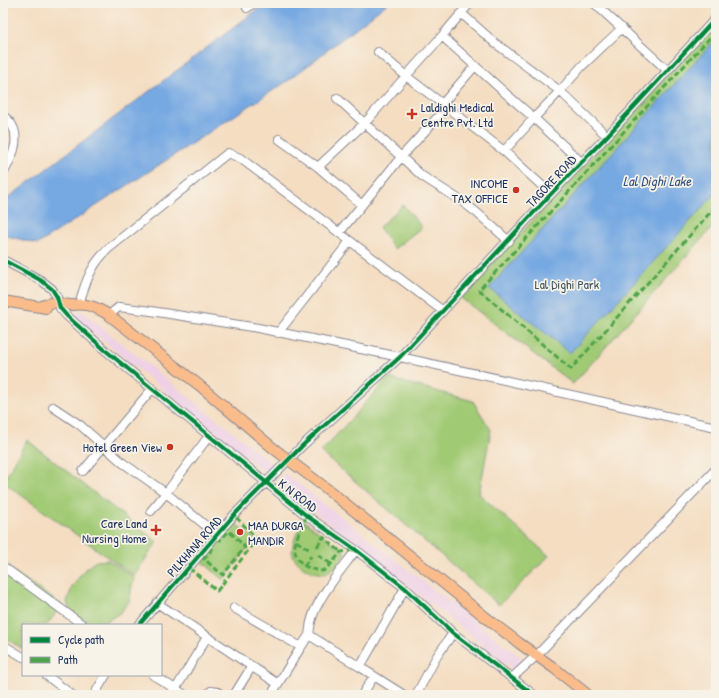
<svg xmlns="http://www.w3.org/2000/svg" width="719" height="698" font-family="'Patrick Hand',sans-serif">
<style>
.built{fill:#efd0e6}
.green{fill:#a1ca75;stroke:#5e7c6a}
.water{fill:#76a8e2;stroke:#486ca0}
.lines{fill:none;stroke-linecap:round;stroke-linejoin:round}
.minor-casing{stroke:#888690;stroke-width:10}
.major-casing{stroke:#888690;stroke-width:12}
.minor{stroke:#fff;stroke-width:8}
.major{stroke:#fabc8b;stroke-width:10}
.quiet{stroke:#4fa44a;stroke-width:3;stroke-dasharray:6 3;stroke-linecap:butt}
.cycleway-casing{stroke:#f7f3e8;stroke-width:6}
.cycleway{stroke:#00873e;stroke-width:4}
.poi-dot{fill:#c8321e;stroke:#f7f3e8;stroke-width:1.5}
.labels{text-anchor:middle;stroke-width:3.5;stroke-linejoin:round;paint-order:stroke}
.poi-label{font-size:13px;fill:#1b2f5e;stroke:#f7f3e8;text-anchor:end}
.street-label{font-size:13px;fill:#1b2f5e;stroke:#f7f3e8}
.park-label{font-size:13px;fill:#3c5664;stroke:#f7f3e8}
.water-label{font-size:14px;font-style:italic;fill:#365386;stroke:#f7f3e8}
</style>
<rect width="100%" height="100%" fill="#f7f3e8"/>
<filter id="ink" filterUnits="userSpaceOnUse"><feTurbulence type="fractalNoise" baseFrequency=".025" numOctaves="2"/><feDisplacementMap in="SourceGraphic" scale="8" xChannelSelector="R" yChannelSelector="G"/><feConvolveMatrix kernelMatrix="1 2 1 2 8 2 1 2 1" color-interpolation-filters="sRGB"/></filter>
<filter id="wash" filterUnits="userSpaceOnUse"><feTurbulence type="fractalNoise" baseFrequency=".012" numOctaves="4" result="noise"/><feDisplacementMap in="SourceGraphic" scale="16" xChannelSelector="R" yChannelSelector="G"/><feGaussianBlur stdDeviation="0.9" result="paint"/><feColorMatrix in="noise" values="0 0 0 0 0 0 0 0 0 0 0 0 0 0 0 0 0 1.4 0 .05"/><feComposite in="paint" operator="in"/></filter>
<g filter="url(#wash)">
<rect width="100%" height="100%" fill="#f4ddc1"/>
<path class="built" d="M80,310L275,466L266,473L74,317Z
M285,473L524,660L514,670L277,482Z"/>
<path class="green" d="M716,23V223L573,384L461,298L466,291L469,293L470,291L468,290Z
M403,205L422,227L394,249L379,227Z
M388,378L473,401L491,430L479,494L549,556L499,605L321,452Z
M27,440L157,542L134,576L3,482Z
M303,520L345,552L338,565L325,574C321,574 317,573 313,572C304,569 292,560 292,550C293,540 299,529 303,520Z
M233,521L254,539L223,580L201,560Z
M108,560L135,578L132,585L130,600L121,612L107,621L92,623L79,617L70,612L67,602L72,587L85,569L96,561Z
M3,565L62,605L47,625H23V649L3,637Z"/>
<path class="water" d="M266,3H388L289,80L38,244L3,235L4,201Z
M716,39V193L570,353L489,288Z"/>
</g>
<g filter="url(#ink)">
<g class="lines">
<defs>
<path id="minor" d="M470,3L442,36L406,76L504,151L551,194
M594,3L667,70
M247,8L254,3
M461,13L495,43L560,91L582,66L622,28
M442,36L504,92L534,118L582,163
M337,98L422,176L463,202L476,212L509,241
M443,103L475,66
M3,116C7,118 9,121 12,125C21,141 11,159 3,174
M279,139L318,167L362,205
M504,151L534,118L560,91L607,136
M318,167L365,123L406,76L378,52
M339,233L402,156L447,107
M3,260L22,270L42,281L52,289L57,297L60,308L67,316L105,350L307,516L356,550L405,588L453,633L534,695
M79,304C83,292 86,279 93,268C97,260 103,254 109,248L228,153L240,158L443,311
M109,315L119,307L151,311L258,328L400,357L716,427
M278,333L350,241
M53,407L80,425L123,463L166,493L209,436
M83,471L152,389
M151,511L166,493L217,535
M5,568L83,625
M157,603L278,684
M234,608L301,647L271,695
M139,625L234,515L303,445L400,357L551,194L607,136L716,18
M309,635C310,630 310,626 311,622C316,599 342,569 356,550
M3,645L23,657
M301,647L309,635L360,667L405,588
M360,667L404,695
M46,675L72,695
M153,675L185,695
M512,678L537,655L716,469
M94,695L106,675
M172,695L207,637
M207,695L211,691L218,692L222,695
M234,695L252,666
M362,695L374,676
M416,695L437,656L453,633"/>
<path id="major" d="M3,301L46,308
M40,307C53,300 57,303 71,305C76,305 81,304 86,305C95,306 102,311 109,315L199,385L273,448L331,492L494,624L519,643L554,668L588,695"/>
</defs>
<use href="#minor" class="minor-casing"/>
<use href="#major" class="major-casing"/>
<use href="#minor" class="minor"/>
<use href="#major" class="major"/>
<path class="quiet" d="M716,31L479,290L571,369L716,206
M307,516C303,524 293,542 295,551C295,553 296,555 297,557C303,568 311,569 323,571L331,564L341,552L356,550
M296,541L310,550
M317,547L323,537L341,552
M213,548L204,559L223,575L245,547L229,531L219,541
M318,555L331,564
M304,566L311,556
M189,568L217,591L257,539L234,515"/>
<defs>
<path id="cycleway" d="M3,260L22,270L42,281L52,289L57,297L60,308L67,316L105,350L307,516L356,550L405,588L453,633L534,695
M139,625L234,515L303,445L400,357L551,194L607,136L716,18"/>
</defs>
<use href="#cycleway" class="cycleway-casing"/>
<use href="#cycleway" class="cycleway"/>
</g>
</g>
<g class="poi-dot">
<path d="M410 108h4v4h4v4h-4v4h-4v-4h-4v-4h4z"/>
<circle cx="516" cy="190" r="4"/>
<circle cx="170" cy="447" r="4"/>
<path d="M154 524h4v4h4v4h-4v4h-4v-4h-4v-4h4z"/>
<circle cx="240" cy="532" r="4"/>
</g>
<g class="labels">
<g class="poi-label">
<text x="421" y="112" text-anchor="start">Laldighi Medical<tspan x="421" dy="15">Centre Pvt. Ltd</tspan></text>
<text x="508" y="188">INCOME<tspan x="508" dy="15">TAX OFFICE</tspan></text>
<text x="162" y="452">Hotel Green View</text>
<text x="147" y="528">Care Land<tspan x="147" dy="15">Nursing Home</tspan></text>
<text x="248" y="530" text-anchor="start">MAA DURGA<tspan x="248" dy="15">MANDIR</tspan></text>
</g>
<g class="street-label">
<text transform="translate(551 181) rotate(-47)" y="5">TAGORE ROAD</text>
<text transform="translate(298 495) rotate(38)" y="5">K N ROAD</text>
<text transform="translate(194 546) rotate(-49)" y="5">PILKHANA ROAD</text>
</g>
<g class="park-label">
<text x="567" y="289">Lal Dighi Park</text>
</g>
<g class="water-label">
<text x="657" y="186">Lal Dighi Lake</text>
</g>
</g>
<rect width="719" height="698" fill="none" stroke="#f7f3e8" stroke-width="16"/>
<rect x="22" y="624" width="140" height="52" fill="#f7f3e8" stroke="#9fa5b1"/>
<rect x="30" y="637" width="20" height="6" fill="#00873e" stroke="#9fa5b1"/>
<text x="58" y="644" font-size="12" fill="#1b2f5e">Cycle path</text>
<rect x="30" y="657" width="20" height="6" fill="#4fa44a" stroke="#9fa5b1"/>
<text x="58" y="664" font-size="12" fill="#1b2f5e">Path</text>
</svg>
